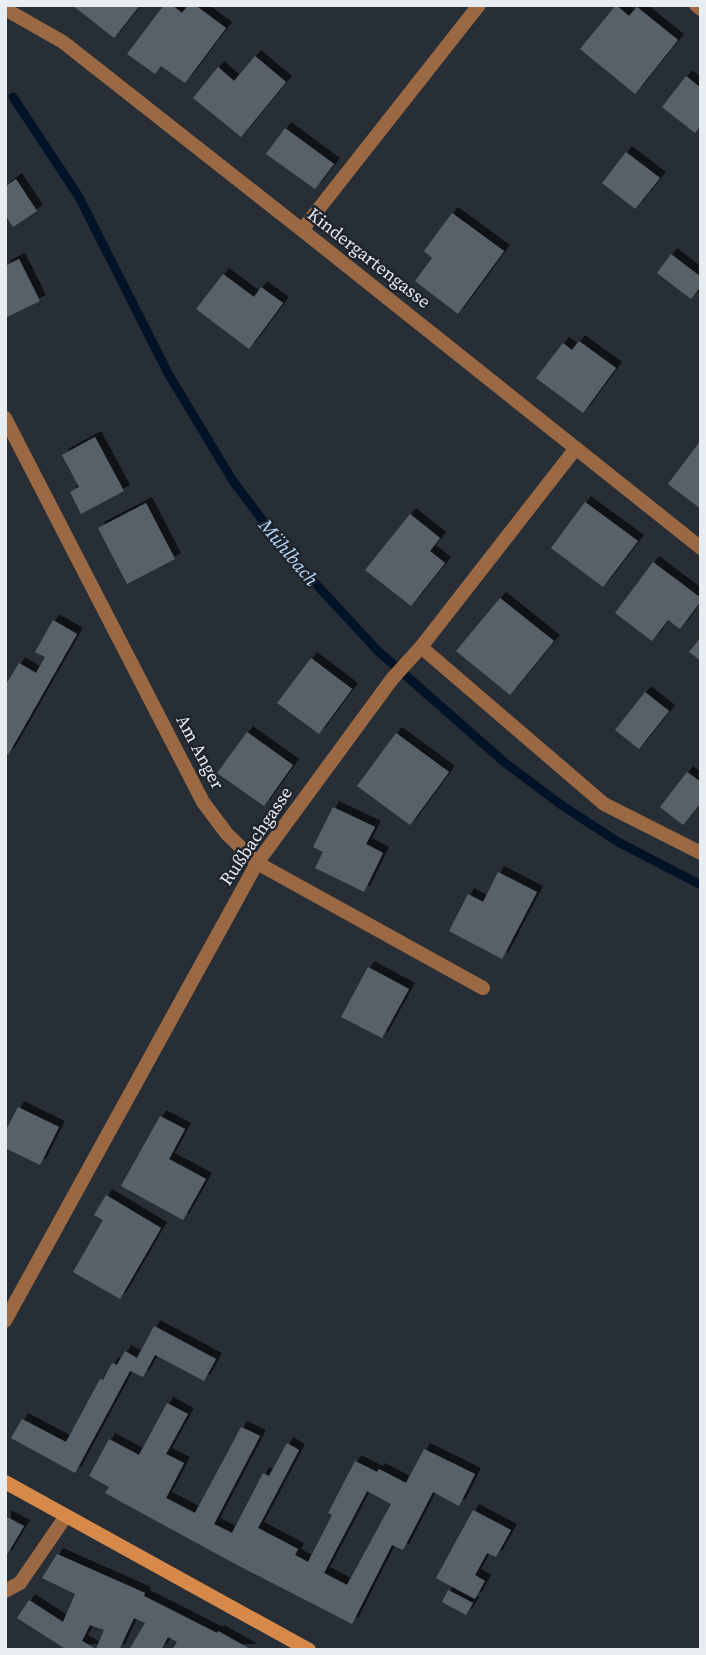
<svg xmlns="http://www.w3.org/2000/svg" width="706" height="1655" font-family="'Source Serif 4',serif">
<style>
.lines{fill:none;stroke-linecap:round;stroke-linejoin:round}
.stream{stroke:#021327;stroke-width:9}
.building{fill:#596169;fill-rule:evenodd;filter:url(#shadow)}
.street{stroke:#9a6943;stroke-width:14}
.secondary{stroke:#d78949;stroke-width:14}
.labels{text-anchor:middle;stroke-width:5;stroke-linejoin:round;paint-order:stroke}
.street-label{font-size:18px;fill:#e8edf1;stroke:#1e242b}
.water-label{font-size:19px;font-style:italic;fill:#b8d8fc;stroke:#1e242b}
</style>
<defs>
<filter id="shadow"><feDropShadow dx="6" dy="-6" stdDeviation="0" flood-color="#0009"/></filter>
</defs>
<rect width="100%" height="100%" fill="#272e35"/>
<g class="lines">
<path class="stream" d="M13,97L79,197L169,375L233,481L288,554L378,651L504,762L560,804L618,842L701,885"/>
</g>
<path class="building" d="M72,5H140L114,38Z
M164,5H172L182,13L188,5H195L226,28L185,83L161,66L155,74L127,54Z
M616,5L629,16L637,7L678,40L635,94L580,49Z
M255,56L286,82L241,137L193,98L218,67L234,81Z
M686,76L701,88V125L695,133L662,107Z
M285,128L334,164L315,189L266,154Z
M626,152L660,178L635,209L602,183Z
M16,179L37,211L13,227L5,215V187Z
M452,213L504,251L458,314L415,281L432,258L424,251Z
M671,254L701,277V286L691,299L657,273Z
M19,259L40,301L5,318V266Z
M223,274L254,297L261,287L283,303L249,349L196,309Z
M579,341L616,368L583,413L536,378L563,343L572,350Z
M95,437L124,491L81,514L70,492L79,487L62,455Z
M701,440V509L668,484Z
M585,502L638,541L603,587L551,548Z
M146,503L175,559L127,584L98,528Z
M410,514L440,538L430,551L445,563L411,606L365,570Z
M653,562L701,598V601L680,629L668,620L652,641L615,613Z
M500,598L554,641L510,695L456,651Z
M53,620L77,634L8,755L5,753V686L19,663L36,673L45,657L35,652Z
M701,637V661L689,652Z
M311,658L352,689L319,734L277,703Z
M645,692L669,711L639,749L615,730Z
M247,732L293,765L264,806L217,773Z
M396,733L449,772L410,825L357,786Z
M687,772L701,782V803L683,825L660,807Z
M333,807L375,827L366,844L383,853L364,892L315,868L323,852L313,847Z
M498,872L537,892L502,959L449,931L468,894L483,902Z
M368,967L409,989L382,1038L341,1017Z
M18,1107L59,1127L40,1165L5,1148V1132Z
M160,1116L185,1129L169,1159L206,1179L183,1220L121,1186Z
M106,1195L161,1228L120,1299L73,1272L103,1220L94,1215Z
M154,1326L216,1359L204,1381L155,1355L143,1377L130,1371L75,1473L11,1438L22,1419L66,1442L100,1379L103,1380L112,1363L117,1365L125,1351L137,1358Z
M167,1403L188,1414L166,1454L184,1463L166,1498L195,1513L241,1427L260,1436L214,1524L232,1533L263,1473L269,1476L287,1443L299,1450L258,1528L298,1549L295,1555L308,1562L332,1515L328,1513L355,1461L377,1472L379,1469L406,1483L424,1449L475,1474L459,1506L433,1492L403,1550L392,1545L352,1624L239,1566L105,1493L109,1487L89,1476L109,1439L139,1455ZM367,1491L391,1504L347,1585L324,1573Z
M473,1510L511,1530L496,1557L487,1553L475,1575L485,1581L475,1599L436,1578Z
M5,1516L24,1526L5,1558Z
M57,1554L145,1593L144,1596L217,1633L218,1631L252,1650H172L177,1642L168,1637L161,1650H129L145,1623L134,1618L119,1650H67L17,1618L29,1600L63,1622L75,1594L42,1578ZM90,1625L104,1630L96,1649L82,1641Z
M448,1590L473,1603L466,1615L442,1602Z"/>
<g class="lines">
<path class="street" d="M696,5L701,9
M5,9L63,42L302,230L701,548
M302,230L479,5
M5,418L203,802L227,834L257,863L483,988
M421,647L604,804L701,853
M5,1321L257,863L392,679L421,647L576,448
M5,1591L20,1583L66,1516"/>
<path class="secondary" d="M5,1482L309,1650"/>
</g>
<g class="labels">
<g class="street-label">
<text transform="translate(369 258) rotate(38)" y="6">Kindergartengasse</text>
<text transform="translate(200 752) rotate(62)" y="6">Am Anger</text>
<text transform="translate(256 836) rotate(-56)" y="6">Rußbachgasse</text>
</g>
<g class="water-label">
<text transform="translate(289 552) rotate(50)" y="7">Mühlbach</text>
</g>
</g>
<rect width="706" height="1655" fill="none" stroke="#e8edf1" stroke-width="14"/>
</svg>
